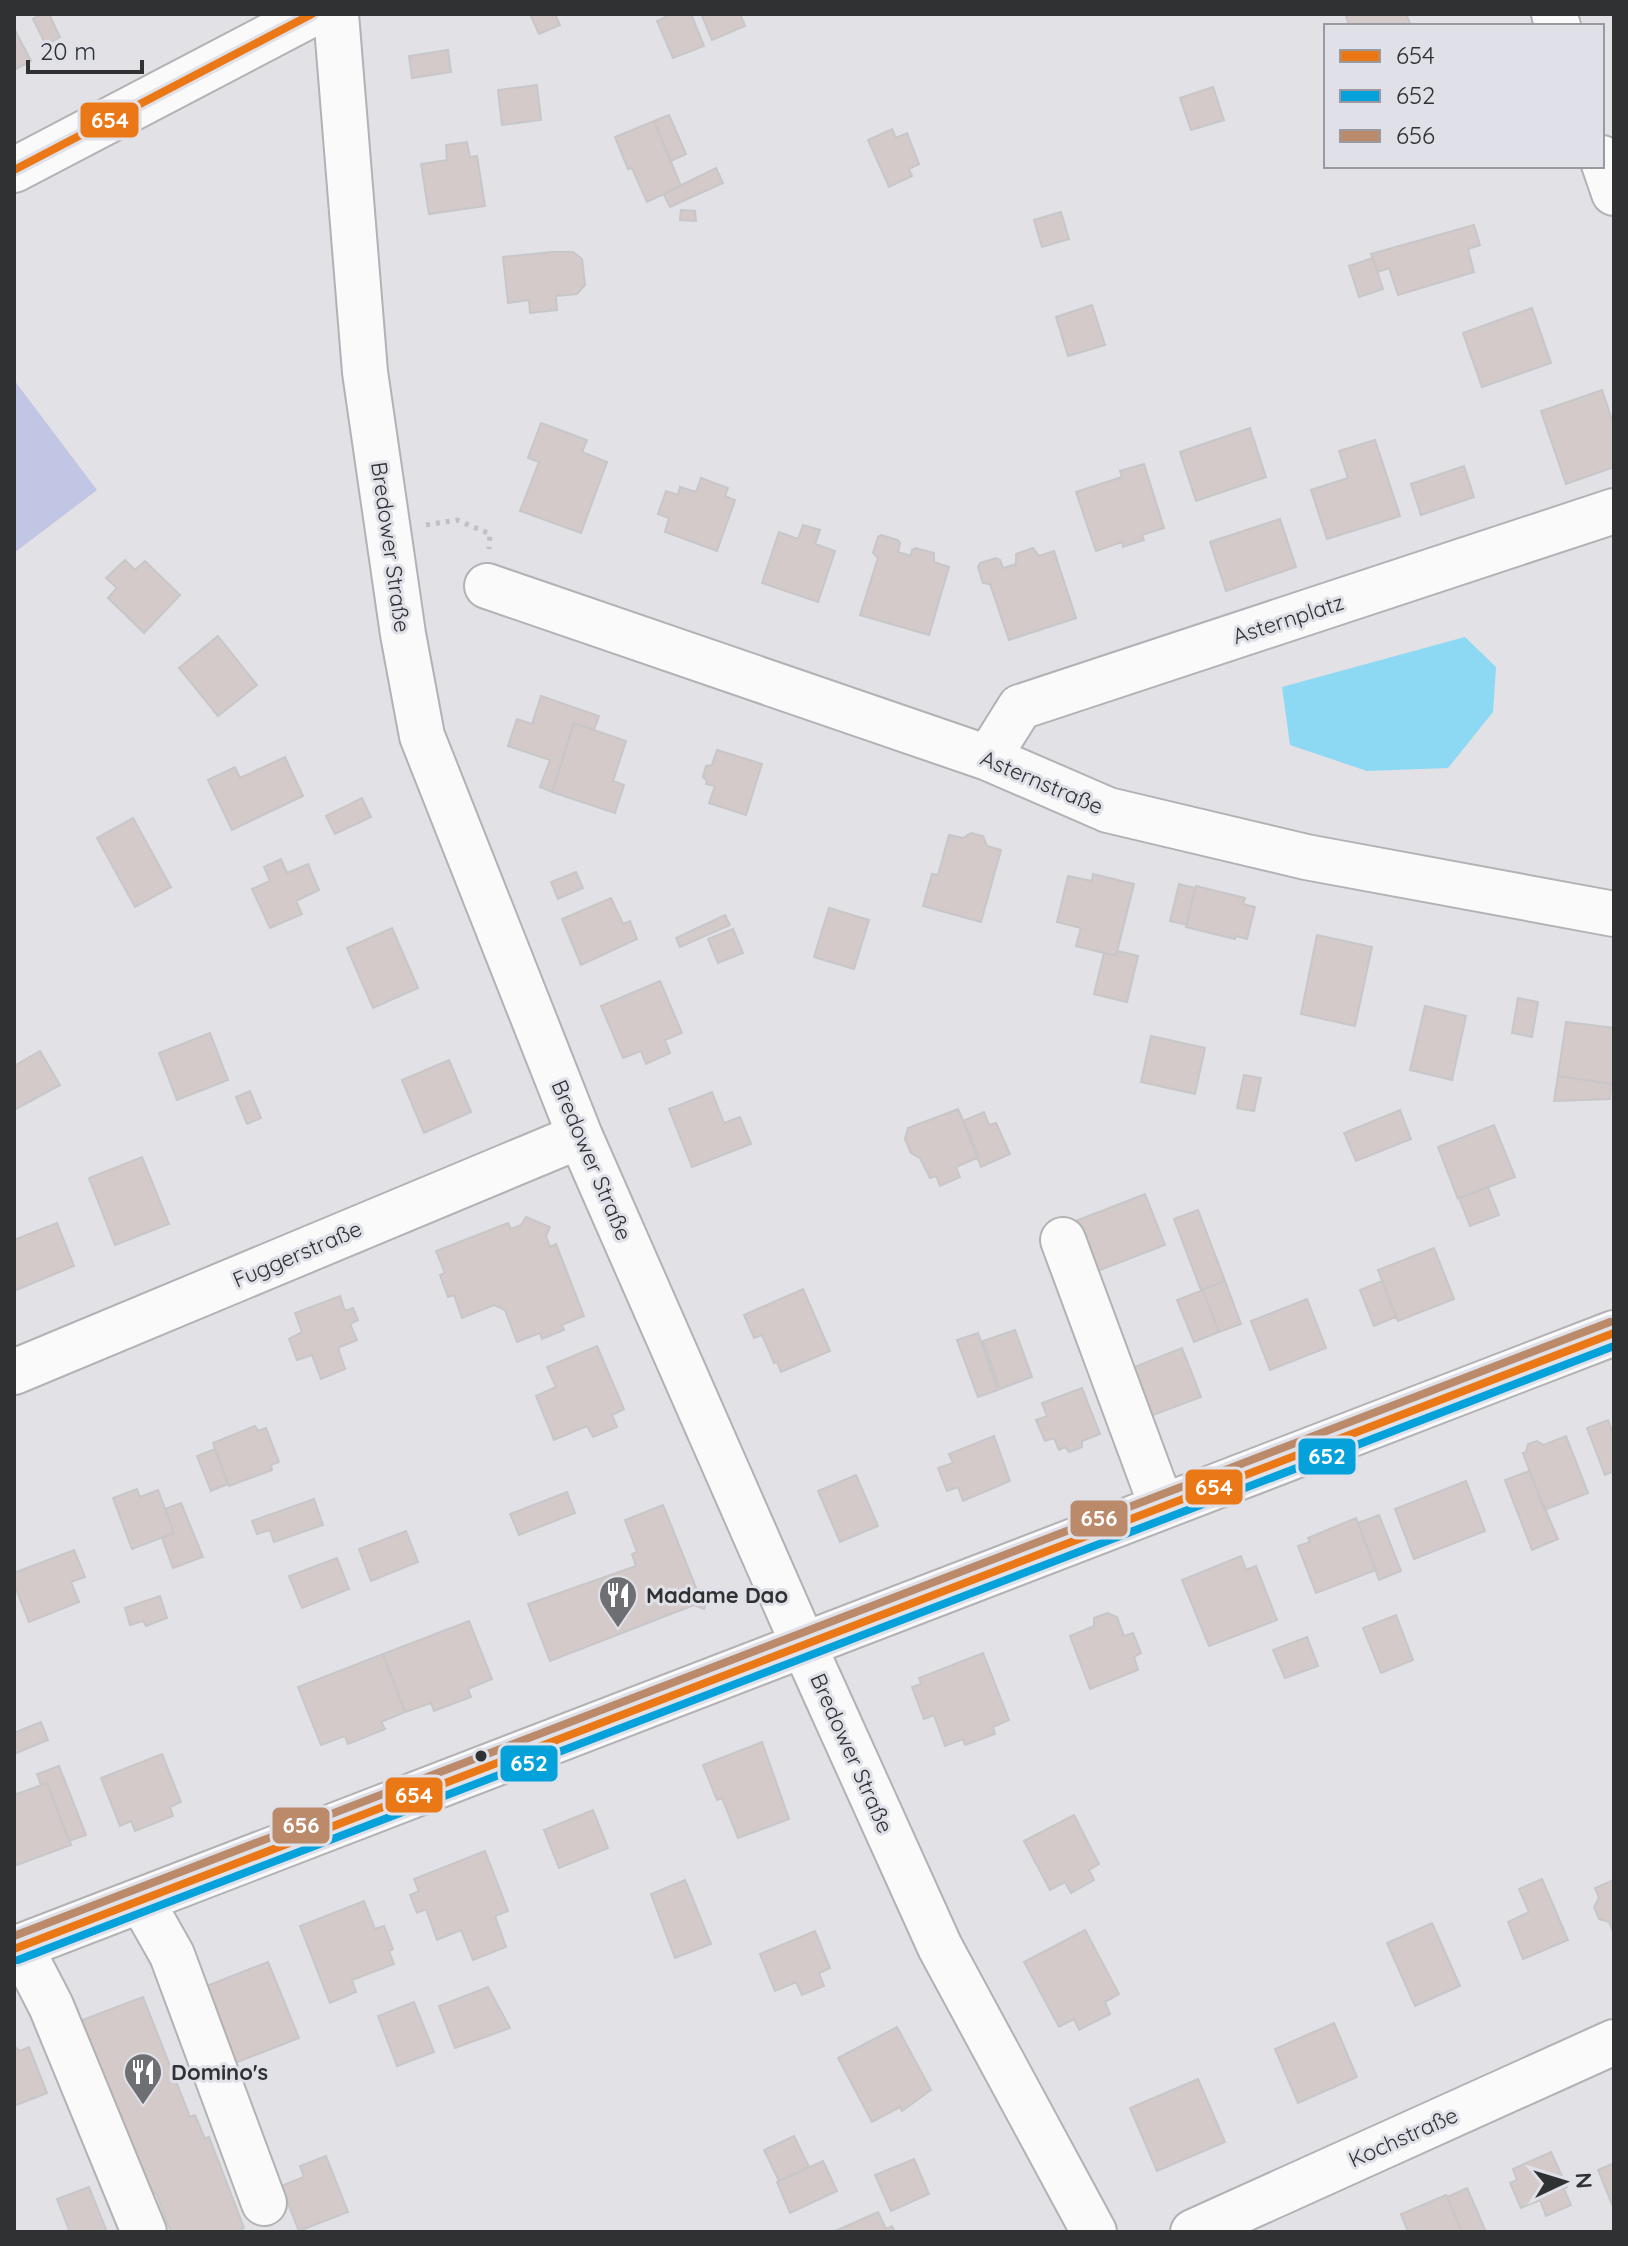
<svg xmlns="http://www.w3.org/2000/svg" width="1628" height="2246" font-family="Quicksand,sans-serif">
<style>
.green{fill:#c1c6e5}
.water{fill:#8dd9f3}
.building{fill:#d4cac9;stroke:#c7c6c8;stroke-width:2}
.lines{fill:none;stroke-linecap:round;stroke-linejoin:round}
.minor-casing{stroke:#b2b2b5;stroke-width:48}
.path{stroke:#c0c1c3;stroke-width:5;stroke-dasharray:4 6;stroke-linecap:butt}
.minor{stroke:#fafafb;stroke-width:44}
.bus-1-casing{stroke:#dfe0e8;stroke-width:14}
.bus-2-casing{stroke:#dfe0e8;stroke-width:14}
.bus-3-casing{stroke:#dfe0e8;stroke-width:14}
.bus-1{stroke:#eb7816;stroke-width:8}
.bus-2{stroke:#05a1da;stroke-width:8}
.bus-3{stroke:#ba8a6b;stroke-width:8}
.bus-dot{fill:#303133;stroke:#dfe0e8;stroke-width:3}
.labels{text-anchor:middle;stroke-width:6;stroke-linejoin:round;paint-order:stroke}
.street-label{font-size:22px;fill:#303133;stroke:#dfe0e8}
.poi-label{font-size:22px;font-weight:bold;fill:#303133;stroke:#dfe0e8;text-anchor:start}
.line-badge{stroke:#dfe0e8;stroke-width:3}
.badge-label{font-size:22px;text-anchor:middle;font-weight:bold;fill:#fff}
</style>
<rect width="100%" height="100%" fill="#e1e1e6"/>
<path class="green" d="M14,380L97,490L14,553Z"/>
<path class="water" d="M1465,637L1496,667L1493,712L1448,768L1367,771L1290,745L1282,687Z"/>
<path class="building" d="M42,14H49L60,37L46,45L33,19Z
M530,14H555L560,25L539,34Z
M672,14H691L704,46L673,58L657,21Z
M707,14H740L745,26L712,40L702,16Z
M1349,14H1406L1411,26H1349L1346,16Z
M14,28L31,61L14,70Z
M448,50L451,72L412,78L409,56Z
M537,85L541,120L502,125L498,90Z
M1213,87L1224,120L1191,130L1180,98Z
M669,115L686,154L671,161L654,121Z
M654,121L681,186L647,202L632,168L628,169L615,137Z
M892,129L896,138L907,133L919,164L909,169L912,176L889,187L868,140Z
M467,142L470,157L477,156L485,206L429,214L421,164L447,160L446,145Z
M716,168L723,183L670,207L664,195L667,192Z
M681,210L695,211L696,221L680,220Z
M1061,212L1069,239L1042,247L1034,220Z
M1474,225L1480,245L1468,249L1474,272L1398,295L1389,268L1378,272L1371,254Z
M552,252H573L582,259L585,285L577,294L556,296L557,310L530,313L529,300L508,303L503,257Z
M1373,258L1383,289L1359,297L1349,266Z
M1092,305L1105,345L1068,356L1056,317Z
M1532,308L1551,363L1482,387L1463,333Z
M1602,390L1614,426V467L1566,484L1541,411Z
M541,423L587,440L582,452L607,462L581,533L520,511L539,462L528,458Z
M1250,428L1266,477L1196,501L1180,452Z
M1375,440L1400,516L1327,539L1311,490L1348,478L1339,451Z
M1144,464L1164,528L1142,535L1144,540L1123,547L1122,542L1096,551L1076,492L1122,477L1120,471Z
M1464,466L1474,497L1421,515L1411,484Z
M701,478L728,488L725,496L735,500L717,551L665,532L669,518L658,514L666,491L678,495L680,487L696,492Z
M1280,519L1296,567L1226,591L1210,542Z
M803,525L820,530L815,544L835,551L818,602L762,583L779,532L798,539Z
M881,535L898,540L900,543L898,552L911,556L912,550L916,548L934,553V562L949,567L929,635L860,615L878,558L873,553L878,537Z
M1033,548L1039,556L1054,551L1076,618L1009,640L990,584L983,583L978,567L980,563L996,558L1000,560L1003,568L1016,564V554Z
M125,560L135,570L145,561L180,595L144,633L108,598L117,588L106,578Z
M218,636L257,685L218,716L179,668Z
M541,696L599,716L594,730L574,723L552,792L540,787L550,760L508,746L517,719L532,724Z
M574,723L626,741L613,781L624,785L615,813L552,792Z
M717,750L762,764L746,815L709,803L715,786L706,784L707,781L703,777L706,766L712,765Z
M285,757L303,796L232,830L208,780L235,767L240,778Z
M362,798L371,817L335,834L326,816Z
M133,818L171,887L135,907L97,838Z
M971,833L983,836L987,846L1001,850L981,922L923,906L932,874L938,875L949,835L963,838Z
M281,859L287,873L308,864L319,890L296,901L302,914L270,928L252,889L270,881L264,867Z
M576,872L583,888L558,899L551,882Z
M1093,874L1134,884L1116,956L1076,946L1081,928L1057,922L1068,876L1092,881Z
M1179,884L1195,888L1187,925L1170,921Z
M1196,886L1245,898L1243,904L1255,907L1247,939L1236,936L1235,939L1186,927Z
M611,898L623,924L630,921L637,939L581,965L562,919Z
M829,908L869,920L854,969L814,957Z
M725,915L730,925L680,947L676,938Z
M392,928L418,988L373,1008L347,948Z
M733,929L743,953L718,963L708,939Z
M1317,935L1372,947L1355,1026L1301,1014Z
M1118,951L1138,956L1127,1002L1094,994L1104,953L1116,956Z
M660,981L682,1033L665,1040L670,1053L646,1064L641,1051L623,1058L601,1006Z
M1518,998L1538,1002L1532,1037L1512,1033Z
M1425,1006L1466,1016L1452,1080L1410,1070Z
M1566,1022L1614,1028L1613,1084L1558,1076Z
M210,1033L228,1080L177,1100L159,1053Z
M1151,1036L1205,1048L1195,1094L1141,1082Z
M40,1051L60,1085L14,1110V1066Z
M449,1060L471,1112L424,1133L402,1080Z
M1244,1075L1261,1078L1254,1111L1237,1108Z
M1558,1076L1611,1084L1610,1099L1554,1101Z
M250,1091L261,1118L247,1124L236,1097Z
M712,1092L724,1123L740,1117L751,1144L692,1167L669,1109Z
M958,1109L979,1157L956,1167L960,1177L940,1186L936,1176L930,1178L920,1158L911,1153L905,1139L908,1128Z
M1400,1110L1411,1139L1356,1161L1344,1133Z
M984,1112L989,1125L996,1123L1010,1154L981,1167L963,1121Z
M1494,1125L1515,1177L1458,1199L1438,1147Z
M142,1157L169,1224L115,1245L89,1178Z
M1488,1187L1499,1215L1470,1226L1459,1198Z
M1145,1194L1165,1245L1092,1273L1073,1222Z
M1198,1210L1225,1281L1201,1290L1174,1219Z
M526,1217L550,1227L546,1236L550,1247L556,1244L584,1316L562,1325L564,1330L542,1339L540,1333L517,1342L505,1310L494,1305L462,1318L454,1295L448,1297L440,1275L445,1273L436,1251L508,1223L511,1229L521,1225Z
M57,1223L74,1266L14,1291V1240Z
M1434,1248L1454,1299L1398,1321L1378,1270Z
M1225,1281L1241,1324L1219,1332L1203,1290Z
M1382,1281L1396,1317L1374,1326L1360,1290Z
M803,1289L830,1351L781,1372L777,1362L774,1363L762,1335L754,1338L744,1315Z
M1203,1290L1219,1332L1194,1342L1177,1300Z
M340,1296L345,1311L353,1308L358,1320L350,1324L357,1340L338,1348L345,1369L321,1379L312,1355L297,1360L289,1339L302,1332L295,1313Z
M1307,1299L1326,1348L1270,1370L1251,1321Z
M1015,1330L1032,1377L1000,1389L983,1341Z
M978,1333L998,1390L978,1397L957,1340Z
M597,1346L624,1409L612,1415L617,1427L593,1437L587,1426L554,1440L536,1396L556,1387L547,1367Z
M1182,1348L1201,1397L1145,1418L1127,1370Z
M1082,1388L1100,1434L1082,1441V1447L1069,1452L1065,1447L1059,1450L1054,1438L1045,1441L1036,1420L1047,1416L1042,1403Z
M1608,1420L1614,1436V1471L1605,1475L1587,1428Z
M255,1426L258,1431L266,1428L279,1462L271,1465L272,1470L229,1486L213,1443Z
M994,1436L1010,1481L963,1501L958,1487L947,1491L938,1468L953,1463L949,1454Z
M1566,1436L1588,1493L1544,1510L1523,1453L1526,1452L1528,1444L1537,1441L1544,1445Z
M215,1449L228,1484L211,1491L197,1456Z
M1529,1471L1558,1539L1532,1550L1505,1480Z
M856,1475L878,1526L840,1542L818,1491Z
M1466,1481L1485,1531L1414,1559L1395,1509Z
M137,1489L140,1497L158,1490L174,1533L132,1549L113,1498Z
M567,1492L575,1513L519,1535L510,1514Z
M314,1499L323,1525L274,1542L270,1530L257,1534L252,1521Z
M181,1503L203,1557L173,1568L162,1538L174,1533L165,1509Z
M663,1505L699,1595L708,1600L704,1609L694,1605L550,1661L528,1604L636,1566L632,1554L637,1552L625,1520Z
M1379,1515L1401,1571L1379,1580L1358,1523Z
M1356,1518L1376,1570L1316,1593L1298,1546L1310,1542L1308,1538Z
M406,1531L418,1562L371,1581L359,1549Z
M74,1550L85,1577L71,1582L79,1602L29,1622L14,1584V1573Z
M1241,1556L1246,1570L1256,1566L1277,1620L1209,1646L1182,1580Z
M337,1558L349,1589L302,1608L289,1576Z
M160,1596L167,1618L146,1626L143,1621L130,1625L125,1608Z
M1107,1613L1117,1617L1124,1636L1133,1633L1141,1653L1134,1657L1138,1670L1090,1689L1070,1636L1094,1626V1618Z
M1396,1615L1413,1660L1381,1673L1363,1628Z
M469,1621L492,1679L468,1689L471,1697L434,1711L431,1703L405,1712L383,1654Z
M1307,1637L1318,1666L1285,1678L1273,1650Z
M983,1653L1009,1720L993,1727L995,1734L965,1745L963,1739L945,1746L934,1715L924,1719L912,1687L921,1684L919,1678Z
M383,1654L405,1712L381,1722L385,1729L348,1744L345,1736L321,1745L298,1687Z
M41,1722L48,1740L14,1754V1733Z
M762,1742L789,1819L738,1838L722,1798L717,1800L703,1765Z
M162,1754L181,1802L170,1807L173,1816L135,1831L131,1821L120,1826L101,1778Z
M59,1766L86,1835L69,1841L47,1783L41,1785L37,1774Z
M47,1783L71,1845L17,1865L14,1857V1795Z
M593,1810L608,1848L559,1868L544,1830Z
M1074,1815L1099,1864L1089,1870L1094,1880L1071,1893L1065,1882L1050,1890L1024,1841Z
M485,1851L508,1911L495,1916L506,1947L473,1960L461,1930L437,1940L426,1909L417,1913L410,1895L419,1891L414,1879Z
M1542,1879L1568,1940L1523,1959L1508,1922L1529,1912L1519,1889Z
M685,1880L711,1944L675,1958L651,1894Z
M1614,1880V1933L1609,1922L1599,1919L1594,1907L1599,1898L1595,1888Z
M364,1901L375,1929L384,1926L393,1949L389,1951L394,1964L352,1980L356,1992L330,2003L300,1926Z
M1432,1923L1460,1986L1415,2006L1387,1943Z
M1085,1930L1119,1994L1105,2002L1110,2014L1079,2030L1074,2019L1059,2027L1024,1962Z
M815,1931L830,1968L819,1973L824,1986L802,1995L796,1982L775,1991L760,1954Z
M268,1962L299,2038L235,2063L204,1987Z
M488,1987L510,2028L455,2048L439,2006Z
M143,1997L190,2117L195,2115L205,2139L209,2137L244,2228L234,2232H171L156,2193L146,2196L69,2025Z
M414,2002L434,2052L397,2066L378,2016Z
M1334,2023L1357,2077L1298,2103L1275,2049Z
M897,2027L931,2090L902,2111L900,2107L872,2122L838,2058Z
M14,2046L20,2051L29,2047L47,2093L14,2106Z
M1198,2079L1225,2142L1157,2171L1130,2108Z
M794,2136L809,2167L779,2181L764,2150Z
M1551,2152L1567,2187L1564,2189L1571,2205L1546,2216L1540,2200L1521,2208L1510,2183L1517,2180L1513,2169Z
M326,2156L348,2212L299,2231L281,2186L304,2177L300,2166Z
M914,2159L929,2194L891,2211L875,2175Z
M823,2161L837,2191L790,2213L777,2182Z
M1614,2163V2209L1598,2170Z
M89,2187L107,2232H70L57,2199Z
M1467,2188L1486,2232H1462L1447,2197Z
M1446,2195L1462,2232H1408L1401,2214Z
M878,2212L886,2229L892,2226L895,2232H833Z"/>
<g class="lines">
<defs>
<path id="minor" d="M336,14L365,372L403,634L422,736L580,1136L804,1646L940,1947L1094,2232
M1554,14L1558,26
M1602,158L1614,193
M14,170L312,14
M487,586L988,758L1108,810L1306,857L1614,914
M988,758L1020,707L1614,511
M1063,1240L1162,1507
M14,1372L580,1136
M141,1900L172,1955L264,2203
M20,1946L51,2006L144,2232
M14,1949L1614,1333
M1193,2232L1614,2042"/>
</defs>
<use href="#minor" class="minor-casing"/>
<path class="path" d="M426,525L457,520L490,534L489,549"/>
<use href="#minor" class="minor"/>
<defs>
<path id="bus-1" d="M14,170L312,14
M14,1949L1614,1333"/>
<path id="bus-2" d="M18,1960L1614,1346"/>
<path id="bus-3" d="M14,1936L1610,1322"/>
</defs>
<use href="#bus-1" class="bus-1-casing"/>
<use href="#bus-2" class="bus-2-casing"/>
<use href="#bus-3" class="bus-3-casing"/>
<use href="#bus-1" class="bus-1"/>
<use href="#bus-2" class="bus-2"/>
<use href="#bus-3" class="bus-3"/>
</g>
<defs>
<symbol id="restaurant-pin" viewBox="-11 -11 22 30"><path d="M0 17L-7.5 6A9.5 9.5 0 1 1 7.5 6Z" fill="#6e6f72" stroke="#dfe0e8"/><path d="M-5-6h1v4h1v-4h1v4h1v-4h1v5L-1.5 .5V6h-2V.5L-5-1ZM5-6V6H3V1.5H1.5Q1.5-4 5-6Z" fill="#fff"/></symbol>
</defs>
<g fill-rule="evenodd">
<use href="#restaurant-pin" x="596" y="1573" width="44" height="60"/>
<use href="#restaurant-pin" x="121" y="2050" width="44" height="60"/>
</g>
<circle class="bus-dot" cx="481" cy="1756" r="7"/>
<g class="labels">
<g class="street-label">
<text transform="translate(391 547) rotate(82)" y="8">Bredower Straße</text>
<text transform="translate(1288 619) rotate(-18)" y="8">Asternplatz</text>
<text transform="translate(1042 782) rotate(23)" y="8">Asternstraße</text>
<text transform="translate(592 1160) rotate(67)" y="8">Bredower Straße</text>
<text transform="translate(297 1254) rotate(-23)" y="8">Fuggerstraße</text>
<text transform="translate(852 1753) rotate(66)" y="8">Bredower Straße</text>
<text transform="translate(1403 2137) rotate(-24)" y="8">Kochstraße</text>
</g>
<g class="poi-label">
<text x="646" y="1603">Madame Dao</text>
<text x="171" y="2080">Domino's</text>
</g>
</g>
<g class="line-badge">
<rect x="79" y="101" width="61" height="38" rx="8" fill="#eb7816"/>
<rect x="1297" y="1437" width="60" height="39" rx="8" fill="#05a1da"/>
<rect x="1184" y="1468" width="60" height="38" rx="8" fill="#eb7816"/>
<rect x="1069" y="1499" width="60" height="39" rx="8" fill="#ba8a6b"/>
<rect x="499" y="1744" width="60" height="39" rx="8" fill="#05a1da"/>
<rect x="384" y="1776" width="60" height="38" rx="8" fill="#eb7816"/>
<rect x="271" y="1806" width="60" height="39" rx="8" fill="#ba8a6b"/>
</g>
<g class="badge-label">
<text x="110" y="128">654</text>
<text x="1327" y="1464">652</text>
<text x="1214" y="1495">654</text>
<text x="1099" y="1526">656</text>
<text x="529" y="1771">652</text>
<text x="414" y="1803">654</text>
<text x="301" y="1833">656</text>
</g>
<rect width="1628" height="2246" fill="none" stroke="#303133" stroke-width="32"/>
<rect x="1324" y="24" width="280" height="144" fill="#dfe0e8" stroke="#999aa0" stroke-width="2"/>
<rect x="1340" y="50" width="40" height="12" fill="#eb7816" stroke="#999aa0" stroke-width="2"/>
<text x="1396" y="64" font-size="24" fill="#303133">654</text>
<rect x="1340" y="90" width="40" height="12" fill="#05a1da" stroke="#999aa0" stroke-width="2"/>
<text x="1396" y="104" font-size="24" fill="#303133">652</text>
<rect x="1340" y="130" width="40" height="12" fill="#ba8a6b" stroke="#999aa0" stroke-width="2"/>
<text x="1396" y="144" font-size="24" fill="#303133">656</text>
<g transform="translate(1564 2182) rotate(86)" stroke="#dfe0e8" stroke-width="6" paint-order="stroke">
<path d="M0-6L14 30L0 20L-14 30Z" fill="#303133"/>
<text y="-12" font-size="22" font-weight="bold" text-anchor="middle" fill="#303133">N</text>
</g>
<path d="M28 60v12h114v-12" fill="none" stroke="#303133" stroke-width="4"/>
<text x="40" y="60" font-size="24" fill="#303133" stroke="#dfe0e8" stroke-width="6" paint-order="stroke">20 m</text>
</svg>
